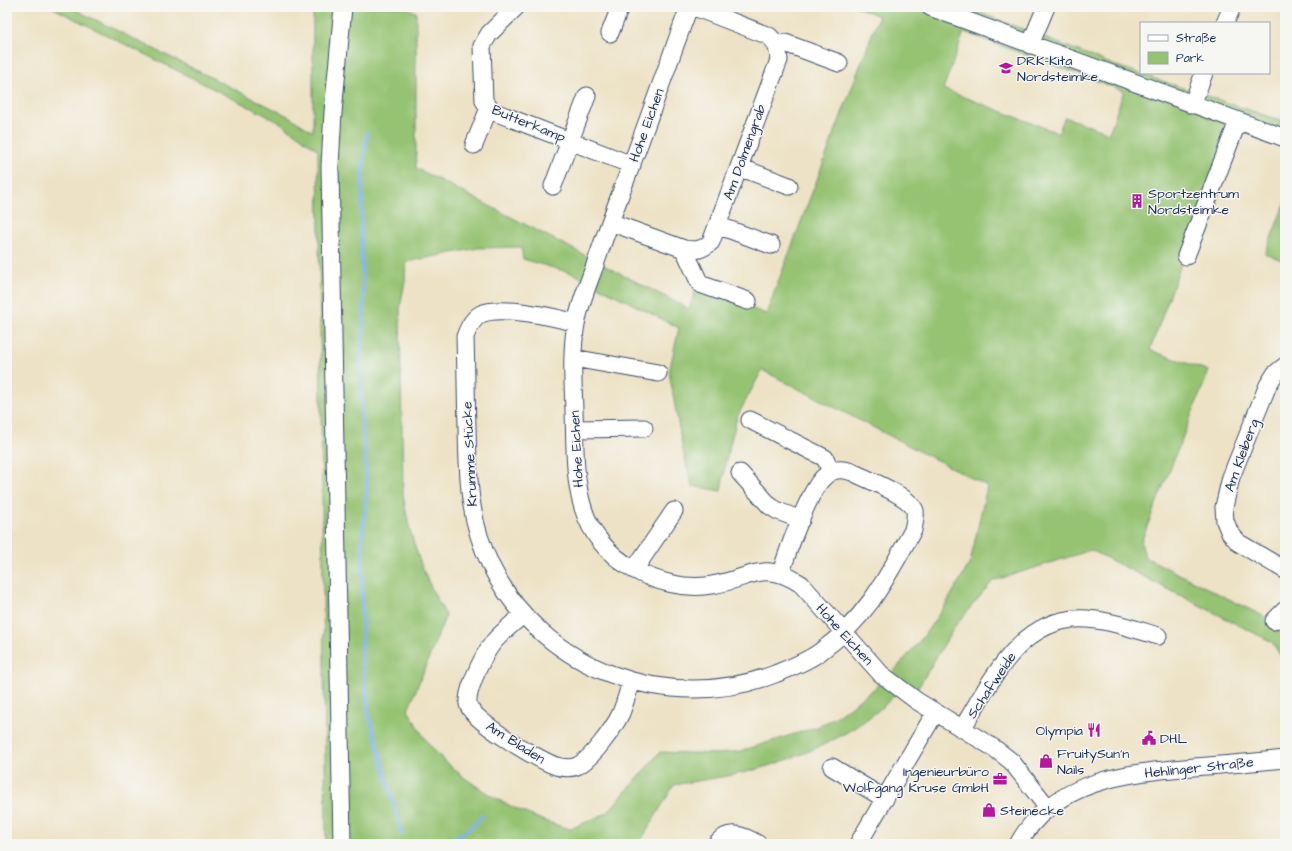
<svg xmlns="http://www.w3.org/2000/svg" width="1292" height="851" font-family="'Architects Daughter',sans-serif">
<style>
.green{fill:#95c372;stroke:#587968;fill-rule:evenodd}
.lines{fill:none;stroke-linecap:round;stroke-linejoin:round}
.stream{stroke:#83b4ef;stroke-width:3.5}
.minor-casing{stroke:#3a4a6d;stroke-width:19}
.minor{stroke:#fff;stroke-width:17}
.labels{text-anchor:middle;stroke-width:3;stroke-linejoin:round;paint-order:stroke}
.poi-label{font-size:14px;fill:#1b2f5e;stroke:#f6f6f2;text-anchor:start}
.street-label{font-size:14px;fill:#1b2f5e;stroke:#f6f6f2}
</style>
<rect width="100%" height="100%" fill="#f6f6f2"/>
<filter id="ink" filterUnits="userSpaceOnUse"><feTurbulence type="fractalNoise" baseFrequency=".025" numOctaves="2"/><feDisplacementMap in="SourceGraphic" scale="8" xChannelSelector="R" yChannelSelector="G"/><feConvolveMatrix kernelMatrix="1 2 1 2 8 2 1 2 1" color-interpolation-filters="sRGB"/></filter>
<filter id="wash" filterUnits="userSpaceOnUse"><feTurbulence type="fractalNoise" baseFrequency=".012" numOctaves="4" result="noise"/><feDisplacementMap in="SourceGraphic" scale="16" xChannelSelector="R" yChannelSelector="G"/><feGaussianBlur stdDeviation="0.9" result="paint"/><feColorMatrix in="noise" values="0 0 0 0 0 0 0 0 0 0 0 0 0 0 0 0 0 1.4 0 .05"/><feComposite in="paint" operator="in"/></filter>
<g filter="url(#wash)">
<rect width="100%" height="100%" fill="#ede2c5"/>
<path class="green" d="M51,7H70L288,116L313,132V7H404L416,12V168L689,309L697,287L766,314L879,16L857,7H966L1114,65L1285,122V148L1238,129L1205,198L1150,350L1209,371L1141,542L1145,557L1285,627V663L1272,642L1091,550L993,581L955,626L915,693L903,685C869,729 806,756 754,770C728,777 700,780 674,785L639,844H326L318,150L281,123ZM964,32L1124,91L1109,133L1065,117L1058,133L943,89ZM521,247L523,259L574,274L679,328L669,372L683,451L692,486L721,491L726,461L737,417L762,370L987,486L970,563L946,604L923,637L895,670L875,688L839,715L820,726L766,743L741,751L718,754L660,752L607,813L570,829C519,815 463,785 429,744C421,734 415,721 408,710L446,615C423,577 409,537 403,493L400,309L405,280L406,262L478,248Z
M1285,202V261L1265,254Z"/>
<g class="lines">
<path class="stream" d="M367,133L363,163L361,236L364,313L360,369L362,431L365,451L367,490L362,540V660L369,715L402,834
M437,844C455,839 471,830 483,815"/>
</g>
</g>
<g filter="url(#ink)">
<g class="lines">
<defs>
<path id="minor" d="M516,7L489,34L482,46L484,101L492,111L632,165
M689,7C667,67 646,127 623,187C613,214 603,241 594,268C587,286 580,305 576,324C571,352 573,382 574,410C576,472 570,533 633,569C656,582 686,590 712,585C750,579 763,559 801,584L881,674L917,701L994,748L1011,761L1048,808
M930,7L1285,138
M1225,23L1232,7
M610,33L620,7
M776,45L785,43L839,63
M1030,45L1046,7
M1192,105L1204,73
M474,145L489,108
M739,167L789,186
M553,186L587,96
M610,222L684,249C696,251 702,250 711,242L779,60C778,49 777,43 769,36L694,7
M717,225L771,245
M684,249L700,284L748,301
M1186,256L1238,121
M576,323C555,317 500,305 481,314C472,319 468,328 465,337C466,367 466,396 467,426C468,477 468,519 491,566C542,670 668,715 775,674C790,668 806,662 820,652C867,618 886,579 913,530C914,524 916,518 915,511C911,496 866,479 852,472C842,468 832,469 824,477C809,490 787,553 781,573
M573,358L658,373
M1285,366L1275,374L1268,385L1231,477L1224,507L1225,521L1230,533L1239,543L1285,570
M750,420L825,458L831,472
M575,429L644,428
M740,473L770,506L778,511L801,520
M634,570L674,511
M523,615C495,638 488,644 474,678C471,686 467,695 468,704C471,721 539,760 556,766C563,768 570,769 577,766C591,760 614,728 621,713C625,703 628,692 631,682
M1274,621L1285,610
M962,729C991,682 1021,614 1087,619C1112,621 1135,629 1158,636
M832,767L885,799
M342,844L330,166L333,112L343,7
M716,844C729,829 742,835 758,844
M858,844L935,713
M1018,844C1054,779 1127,773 1194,767C1224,765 1255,762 1285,759"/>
</defs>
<use href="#minor" class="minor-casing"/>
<use href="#minor" class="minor"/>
</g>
</g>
<defs>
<symbol id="school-bare" viewBox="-9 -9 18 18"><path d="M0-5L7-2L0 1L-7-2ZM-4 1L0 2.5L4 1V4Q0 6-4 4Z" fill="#b5179e" stroke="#f6f6f2" stroke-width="2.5" paint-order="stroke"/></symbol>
<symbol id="building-bare" viewBox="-9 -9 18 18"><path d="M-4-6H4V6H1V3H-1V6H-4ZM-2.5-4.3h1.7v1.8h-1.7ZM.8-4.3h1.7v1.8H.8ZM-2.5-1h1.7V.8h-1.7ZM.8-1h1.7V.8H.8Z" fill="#b5179e" stroke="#f6f6f2" stroke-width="2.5" paint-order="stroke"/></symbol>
<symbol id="restaurant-bare" viewBox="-9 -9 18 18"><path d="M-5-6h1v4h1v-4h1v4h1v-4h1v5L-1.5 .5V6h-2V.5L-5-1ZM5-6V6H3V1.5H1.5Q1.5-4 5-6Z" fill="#b5179e" stroke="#f6f6f2" stroke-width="2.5" paint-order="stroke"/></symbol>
<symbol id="civic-bare" viewBox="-9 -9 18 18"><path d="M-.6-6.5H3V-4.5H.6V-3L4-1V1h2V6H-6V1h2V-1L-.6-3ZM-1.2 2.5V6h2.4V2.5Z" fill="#b5179e" stroke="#f6f6f2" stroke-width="2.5" paint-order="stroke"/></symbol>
<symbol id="shop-bare" viewBox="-9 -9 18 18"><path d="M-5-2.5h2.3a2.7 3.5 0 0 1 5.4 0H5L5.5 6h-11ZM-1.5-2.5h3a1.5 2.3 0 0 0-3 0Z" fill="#b5179e" stroke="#f6f6f2" stroke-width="2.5" paint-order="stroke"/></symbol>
<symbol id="office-bare" viewBox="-9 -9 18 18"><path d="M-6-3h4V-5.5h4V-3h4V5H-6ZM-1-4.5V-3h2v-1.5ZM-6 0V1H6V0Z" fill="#b5179e" stroke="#f6f6f2" stroke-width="2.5" paint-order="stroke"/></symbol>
</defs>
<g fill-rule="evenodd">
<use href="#school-bare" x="996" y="58" width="20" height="20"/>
<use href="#building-bare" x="1127" y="191" width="20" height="20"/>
<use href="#restaurant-bare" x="1084" y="720" width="20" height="20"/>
<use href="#civic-bare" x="1139" y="728" width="20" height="20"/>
<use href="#shop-bare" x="1036" y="751" width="20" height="20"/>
<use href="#office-bare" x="990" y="769" width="20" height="20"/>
<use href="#shop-bare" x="979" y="800" width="20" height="20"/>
</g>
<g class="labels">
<g class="poi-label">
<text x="1017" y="65">DRK-Kita<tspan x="1017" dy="16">Nordsteimke</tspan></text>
<text x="1148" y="198">Sportzentrum<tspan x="1148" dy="16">Nordsteimke</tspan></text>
<text x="1083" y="735" text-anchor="end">Olympia</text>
<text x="1160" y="743">DHL</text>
<text x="1057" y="758">FruitySun'n<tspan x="1057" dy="16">Nails</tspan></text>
<text x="989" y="776" text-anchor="end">Ingenieurbüro<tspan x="989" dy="16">Wolfgang Kruse GmbH</tspan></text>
<text x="1000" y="815">Steinecke</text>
</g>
<g class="street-label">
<text transform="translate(529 123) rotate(22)" y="5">Butterkamp</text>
<text transform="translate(646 125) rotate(-70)" y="5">Hohe Eichen</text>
<text transform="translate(744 152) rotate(-70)" y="5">Am Dolmengrab</text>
<text transform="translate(576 449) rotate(-93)" y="5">Hohe Eichen</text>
<text transform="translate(469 454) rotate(-93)" y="5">Krumme Stücke</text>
<text transform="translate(1241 455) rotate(-70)" y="5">Am Kleiberg</text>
<text transform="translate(845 634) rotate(48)" y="5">Hohe Eichen</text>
<text transform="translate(991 685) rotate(-56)" y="5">Schafweide</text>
<text transform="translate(516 742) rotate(32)" y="5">Am Bladen</text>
<text transform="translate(1199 767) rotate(-6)" y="5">Hehlinger Straße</text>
</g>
</g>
<rect width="1292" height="851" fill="none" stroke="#f6f6f2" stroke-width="24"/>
<rect x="1140" y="22" width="130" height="52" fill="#f6f6f2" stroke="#9ea6b7"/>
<rect x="1148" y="35" width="20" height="6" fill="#ffffff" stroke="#9ea6b7"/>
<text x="1176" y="42" font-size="12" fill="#1b2f5e">Straße</text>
<rect x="1148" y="52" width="20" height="12" fill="#95c372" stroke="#9ea6b7"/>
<text x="1176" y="62" font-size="12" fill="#1b2f5e">Park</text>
</svg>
